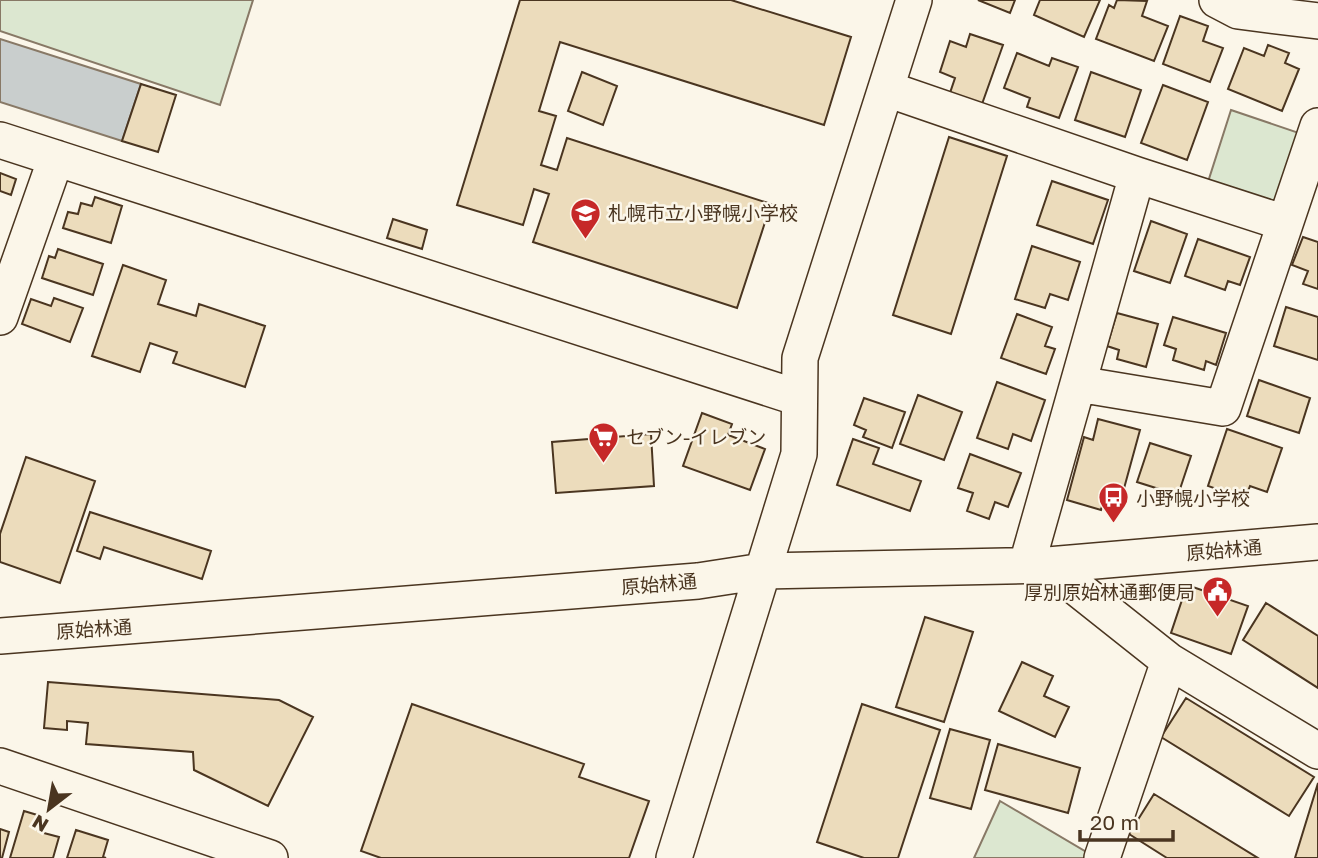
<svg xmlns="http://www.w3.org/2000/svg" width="1318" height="858" font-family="'Golos Text','Noto Sans JP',sans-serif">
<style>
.green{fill:#dce7d0;stroke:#887966;stroke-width:2}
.water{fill:#c9cecd;stroke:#887966;stroke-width:2}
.building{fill:#ecdcbc;stroke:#4a3520;stroke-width:2}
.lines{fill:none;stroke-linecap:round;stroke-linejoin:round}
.minor-casing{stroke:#4a3520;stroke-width:38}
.minor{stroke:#fbf6e9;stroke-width:35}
.labels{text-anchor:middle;stroke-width:5;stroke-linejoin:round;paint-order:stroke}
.poi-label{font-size:19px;fill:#4a3520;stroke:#fbf6e9;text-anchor:start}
.street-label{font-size:19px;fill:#4a3520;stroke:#fbf6e9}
</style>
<rect width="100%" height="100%" fill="#fbf6e9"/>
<path class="green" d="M0,0H253L220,105L0,31Z
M1231,110L1302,134L1276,208L1208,182Z
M1000,801L1088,853L1086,858H974Z"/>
<path class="water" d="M0,39L141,84L122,141L0,102Z"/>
<path class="building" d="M520,0H731L851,37L824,125L560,42L539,111L556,116L541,165L557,170L567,138L771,204L737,308L533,242L549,194L534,189L523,225L457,205Z
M978,0H1015L1010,13Z
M1040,0H1100L1084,37L1034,15Z
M1117,0L1147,1L1142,16L1168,26L1154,61L1096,39L1109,5L1114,8Z
M1180,16L1208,26L1203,41L1223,48L1210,82L1163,64Z
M970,34L1003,45L982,104L950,93L955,78L940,72L950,41L966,47Z
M1268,45L1289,53L1285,63L1299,69L1282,111L1228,89L1244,48L1264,56Z
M1017,53L1049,66L1052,58L1078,67L1059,118L1027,107L1030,98L1004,88Z
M582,72L617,86L603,125L568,111Z
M1091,72L1141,90L1125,137L1075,120Z
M141,84L176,95L158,152L122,141Z
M1163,85L1208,102L1187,160L1141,143Z
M949,137L1007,156L951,334L893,315Z
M0,173L16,179L11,195L0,191Z
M1052,181L1108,200L1093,244L1037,225Z
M95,197L122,206L111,243L63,228L68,212L78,214L81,203L92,206Z
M393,219L427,230L422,249L387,238Z
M1151,221L1187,234L1170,283L1134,271Z
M1303,237L1318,242V289L1303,284L1308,271L1292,265Z
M1198,239L1250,257L1240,285L1228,281L1225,290L1185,276Z
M1032,246L1080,262L1068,300L1050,294L1045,308L1015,299Z
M58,249L103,264L93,295L42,278L49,256L55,258Z
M123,265L166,280L158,304L196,316L199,304L265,326L245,387L173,363L177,352L150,343L140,372L92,356Z
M54,298L83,308L70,342L22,324L31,299L51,306Z
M1286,307L1318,317V360L1274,346Z
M1117,313L1158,324L1146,367L1117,359L1119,350L1107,346Z
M1017,314L1052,327L1045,346L1055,349L1046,374L1001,358Z
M1173,317L1226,333L1216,365L1206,361L1204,370L1173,360L1176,349L1164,345Z
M1259,380L1310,398L1299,433L1247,416Z
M997,382L1045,400L1031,441L1013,434L1008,449L977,438Z
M918,395L962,412L944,460L900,444Z
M864,398L905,412L892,448L863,437L866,430L854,425Z
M702,413L732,424L728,435L765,449L750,490L683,466Z
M1098,419L1140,430L1120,503L1104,499L1101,510L1067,500L1084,437L1093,440Z
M1227,429L1282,448L1267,492L1250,486L1245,499L1208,486Z
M651,434L654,486L556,493L552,442Z
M853,439L879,448L873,464L921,481L910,511L837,485Z
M1150,443L1191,456L1178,495L1137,482Z
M970,454L1021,473L1008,507L995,502L989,519L967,511L973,493L958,488Z
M26,457L95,481L60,583L0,562V534Z
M90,512L211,551L202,579L104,547L100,559L77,551Z
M1187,585L1248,606L1231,654L1171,633Z
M1266,603L1318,636V688L1243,640Z
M925,617L973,632L944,722L896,707Z
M1022,662L1053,676L1044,696L1069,707L1055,737L999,711Z
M48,682L279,700L313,717L268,806L194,770L193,752L86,744L88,723L67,721V730L44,728Z
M1186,698L1314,777L1289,816L1161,737Z
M412,704L584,764L579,777L649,801L629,858H381L361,851Z
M862,704L940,730L898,858H864L817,842Z
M950,729L990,740L971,809L930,798Z
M998,744L1080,768L1068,813L985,790Z
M1318,783V858H1295Z
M1154,794L1258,858H1167L1129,834Z
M24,811L44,817L40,832L59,837L53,858H10Z
M0,829L9,832L2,858H0Z
M76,830L108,840L103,857L106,858H67Z"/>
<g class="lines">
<defs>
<path id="minor" d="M1217,0L1238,11L1318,21
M887,89L1137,175L1285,223
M0,140L799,398
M0,317L56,158
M1078,384L1223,408L1318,126
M1027,564L1137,175
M1048,565L1169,661L1318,751
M0,636L698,581L763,571L1048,565L1318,542
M0,766L270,858
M674,858L799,454L800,358L914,0
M1102,858L1169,661"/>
</defs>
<use href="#minor" class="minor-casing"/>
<use href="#minor" class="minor"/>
</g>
<defs>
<symbol id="school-pin" viewBox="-11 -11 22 30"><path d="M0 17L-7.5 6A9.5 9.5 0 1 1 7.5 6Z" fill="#c62828" stroke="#fbf6e9"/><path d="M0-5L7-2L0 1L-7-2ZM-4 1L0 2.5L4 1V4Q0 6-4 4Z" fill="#fff"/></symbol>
<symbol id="supermarket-pin" viewBox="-11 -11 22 30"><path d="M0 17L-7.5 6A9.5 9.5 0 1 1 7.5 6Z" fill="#c62828" stroke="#fbf6e9"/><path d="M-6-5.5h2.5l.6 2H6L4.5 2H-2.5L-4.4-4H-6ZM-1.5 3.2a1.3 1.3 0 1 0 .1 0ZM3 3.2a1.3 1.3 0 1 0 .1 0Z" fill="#fff"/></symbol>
<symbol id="bus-pin" viewBox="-11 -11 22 30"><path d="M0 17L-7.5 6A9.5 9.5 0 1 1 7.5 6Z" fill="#c62828" stroke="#fbf6e9"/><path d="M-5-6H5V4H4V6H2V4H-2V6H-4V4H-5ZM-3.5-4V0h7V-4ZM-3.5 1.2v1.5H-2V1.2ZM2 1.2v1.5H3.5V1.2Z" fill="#fff"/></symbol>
<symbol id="civic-pin" viewBox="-11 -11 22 30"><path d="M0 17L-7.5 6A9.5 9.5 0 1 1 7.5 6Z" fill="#c62828" stroke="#fbf6e9"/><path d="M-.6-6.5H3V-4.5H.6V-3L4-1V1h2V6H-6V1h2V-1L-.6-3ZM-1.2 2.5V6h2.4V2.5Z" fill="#fff"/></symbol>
</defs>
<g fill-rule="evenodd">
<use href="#school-pin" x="568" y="196" width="35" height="47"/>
<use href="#supermarket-pin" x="586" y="420" width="35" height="47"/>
<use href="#bus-pin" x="1096" y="480" width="35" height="47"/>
<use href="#civic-pin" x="1200" y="574" width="35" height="47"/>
</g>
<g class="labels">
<g class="poi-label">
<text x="608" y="220">札幌市立小野幌小学校</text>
<text x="626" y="444">セブン-イレブン</text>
<text x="1136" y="505">小野幌小学校</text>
<text x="1195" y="599" text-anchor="end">厚別原始林通郵便局</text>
</g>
<g class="street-label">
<text transform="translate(1224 550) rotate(-5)" y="7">原始林通</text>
<text transform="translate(659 584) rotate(-5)" y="7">原始林通</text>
<text transform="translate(94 629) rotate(-4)" y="7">原始林通</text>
</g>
</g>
<g transform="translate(49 809) rotate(211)" stroke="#fbf6e9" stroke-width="5" paint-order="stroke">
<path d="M0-5L12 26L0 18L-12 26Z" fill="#4a3520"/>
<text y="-10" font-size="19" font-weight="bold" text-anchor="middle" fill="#4a3520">N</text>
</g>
<path d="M1080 830v10h93v-10" fill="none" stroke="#4a3520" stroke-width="3.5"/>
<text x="1090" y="830" font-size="21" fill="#4a3520" stroke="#fbf6e9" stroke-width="5" paint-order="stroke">20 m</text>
</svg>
